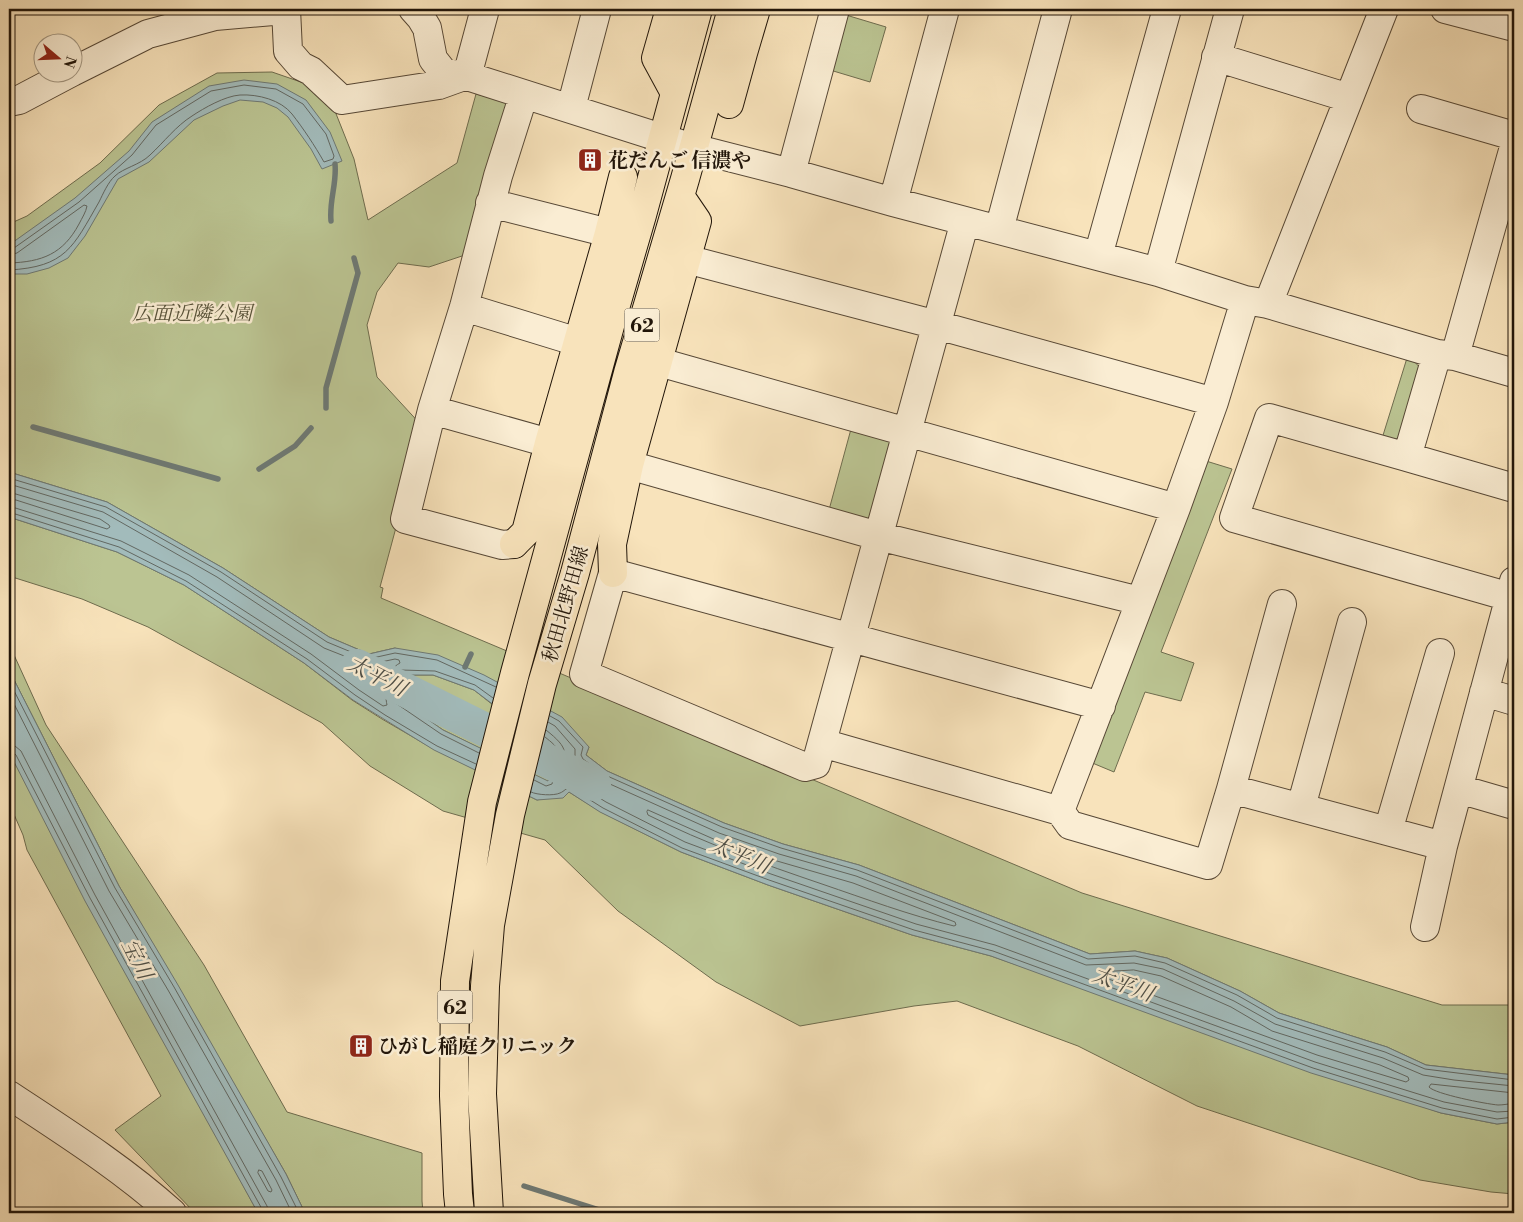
<svg xmlns="http://www.w3.org/2000/svg" width="1523" height="1222" font-family="'Libre Bodoni','Noto Serif JP',serif">
<style>
.green{fill:#bbc492;stroke:#6e6c4e}
.water{fill:#a2bbbb;stroke:#6e7974;fill-rule:evenodd}
.lines{fill:none;stroke-linecap:round;stroke-linejoin:round}
.shore{stroke:#626862;stroke-width:1}
.stream{stroke:#6e7974;stroke-width:5.5}
.river{stroke:#a2bbbb;stroke-width:34}
.minor-casing{stroke:#574836;stroke-width:30}
.major-casing{stroke:#211509;stroke-width:30}
.minor{stroke:#faedd3;stroke-width:28}
.major{stroke:#f8e3bb;stroke-width:28}
.labels{text-anchor:middle;stroke-width:5;stroke-linejoin:round;paint-order:stroke}
.shield{fill:#faedd3;stroke:#625646;stroke-width:1}
.shield-label{font-size:19px;font-weight:bold;fill:#211509}
.poi-label{font-size:20px;font-weight:bold;fill:#211509;stroke:#faedd3;text-anchor:start}
.park-label{font-size:20px;font-style:italic;fill:#575239;stroke:#faedd3}
.street-label{font-size:20px;fill:#211509;stroke:#faedd3}
.water-label{font-size:21px;font-style:italic;fill:#4e4f47;stroke:#faedd3}
</style>
<rect width="100%" height="100%" fill="#f8e3bb"/>
<filter id="stains"><feTurbulence type="fractalNoise" baseFrequency=".004" numOctaves="4"/><feColorMatrix values="0 0 0 0 .2 0 0 0 0 .09 0 0 0 0 .02 0 0 0 .5 -.17"/></filter>
<radialGradient id="worn" r=".72"><stop offset=".6" stop-color="#630" stop-opacity="0"/><stop offset="1" stop-color="#630" stop-opacity=".3"/></radialGradient>
<path class="green" d="M846,15L886,27L870,82L830,70Z
M272,72L327,91L354,159L368,220L457,163L476,94L517,105L471,253L429,267L398,263L377,292L367,325L377,377L423,427L380,587L383,588L381,598L1082,893L1442,1005H1514V1075L1426,1065L1387,1047L1279,1013L1240,991L1167,958L1135,951L1090,954L859,865L783,844L724,823L607,771L586,755L589,747L395,648L369,654L329,637L223,568L107,502L9,472V224L27,216L100,163L159,105L217,73Z
M1407,358L1413,360L1422,370L1400,441L1380,445Z
M854,418L907,432L878,536L826,521Z
M1206,461L1232,469L1161,652L1194,663L1181,701L1145,692L1114,772L1090,762Z
M9,517L117,552L184,585L304,663L352,700L382,719L430,747L537,800L569,792L601,812L681,852L768,885L912,935L991,956L1441,1113L1497,1124L1514,1122V1194L1491,1192L1420,1180L1197,1106L1078,1046L957,1001L914,1006L800,1026L716,982L618,911L545,840L443,811L370,766L322,723L148,627L82,599L9,576Z
M9,644L46,725L204,965L287,1112L422,1153V1201L423,1213H305L286,1174L119,886L9,670Z
M400,675H433L474,690L555,754L548,782L443,730L397,698Z
M9,752L258,1213H195L115,1130L161,1096L27,850L23,835L9,803Z"/>
<path class="water" d="M244,80L277,84L306,100L330,132L342,161L322,169L311,149L288,117L277,108L263,102L240,100L223,106L194,120L149,162L118,179L85,236L68,258L49,268L27,274H9V245L75,198L129,151L152,122L209,86Z
M9,472L107,502L223,568L329,637L369,654L395,648L438,655L484,675L562,717L589,747L586,755L607,771L724,823L783,844L859,865L1090,954L1135,951L1167,958L1240,991L1279,1013L1387,1047L1426,1065L1514,1075V1122L1497,1124L1441,1113L1311,1073L991,956L912,935L768,885L681,852L600,812L569,792L563,798L537,800L434,750L353,700L304,663L184,585L117,552L9,517ZM401,675H433L474,690L549,747L555,754L548,781L443,730L397,698Z
M9,670L119,886L178,985L286,1174L305,1213H258L85,901L9,752Z"/>
<g class="lines">
<path class="shore" d="M9,249L14,248L79,202L132,155L156,125L211,91L244,85L276,89L303,104L326,134L334,156L333,159L324,162C315,146 303,128 292,114C281,100 258,94 240,95C225,96 204,108 192,116C176,126 164,142 150,155C140,165 123,168 115,176C108,182 103,194 99,202C73,247 66,267 9,270
M9,255L17,253L84,205L87,206C86,212 82,218 79,224C63,254 42,262 9,263
M9,478L106,507L221,572L327,642L368,659L395,653L437,660L496,687
M9,484L103,512L217,577L324,648L367,665L395,659L399,660L400,663C386,670 384,691 387,705L383,706L359,690L311,654L189,575L121,541L9,506
M9,492L100,519L109,525L110,527L107,529L16,500L9,499
M9,512L119,547L186,581L307,659L355,695L385,715L437,746L476,764
M345,664L364,672L381,671L378,691L375,692L343,669L342,666Z
M9,681L115,888L174,987L281,1177L299,1213
M9,694L109,891L168,990L276,1180L292,1213
M550,716L559,721L583,747L581,755L583,759L605,775L722,827L781,848L857,870L1088,959L1135,956L1165,963L1237,995L1277,1018L1385,1052L1425,1069L1514,1080
M548,722L555,726L575,749V757L578,763L601,780L719,833L779,854L856,876L1086,965L1134,963L1163,969L1234,1001L1275,1024L1383,1058L1423,1075L1454,1080L1514,1086
M546,730C570,749 567,753 560,780L561,782H574L606,802L685,842L771,874L916,924L995,945L1315,1062L1444,1102L1497,1112L1514,1111
M9,745L15,746L21,751L95,895L267,1206L269,1213
M9,751L13,752L16,755L90,898L262,1209V1213
M479,753L441,734L394,702C390,695 393,675 401,670L435,671L475,685L493,698
M534,780L546,786L552,784L559,756C559,747 551,742 545,737
M531,792C537,795 554,796 560,793C565,791 565,788 571,788L603,808L682,848L769,880L914,930L993,951L1313,1068L1442,1108L1497,1119L1514,1117
M648,810L718,841L777,861L853,883L955,922L956,925L954,926C909,915 866,899 822,884C763,864 704,843 648,815L647,812Z
M1134,970L1161,976L1231,1007L1272,1031L1380,1065L1408,1077L1409,1080L1406,1082L1317,1055L1103,977L1102,975L1104,972Z
M1514,1093L1431,1084L1429,1087C1435,1094 1486,1104 1498,1105C1503,1105 1509,1104 1514,1103
M259,1170L262,1171L272,1190L271,1192L268,1191L258,1173Z"/>
<path class="stream" d="M331,221C329,200 337,184 335,164
M326,408V388L358,273L354,258
M33,427L218,479
M259,469L295,446L311,428
M465,667L471,654
M524,1186L609,1213"/>
<path class="river" d="M357,666L594,784"/>
<defs>
<path id="minor" d="M286,9L288,51L301,66L311,71L342,100L439,85L464,76
M413,9L421,18L427,28L433,59L444,73L467,76L693,148L791,173L893,202L1158,272L1245,300L1268,304L1437,354L1455,356L1514,373
M1445,9L1514,27
M1216,57L1349,98
M72,72L148,34L215,16L273,11L282,9
M467,76L485,9
M9,102L19,100L72,72
M571,108L597,9
M1421,109L1514,136
M791,173L835,9
M893,202L945,9
M490,203L609,233
M965,221C916,402 867,583 816,764L805,767L584,674L613,573L1101,706
M999,230L1058,9
M1098,256L1167,9
M686,259L937,325L1214,402
M1158,272L1230,9
M1245,300L1214,402L1176,508L1060,811L1070,825L1208,865L1231,789L1443,846
M1268,304L1384,9
M464,307L578,342
M1437,354L1407,457L1269,418L1234,518L1510,597
M1455,356L1514,147
M659,362L1176,508
M432,410L549,443
M1407,457L1514,488
M629,465L878,536L1140,601
M514,544L502,545L405,519L432,410L464,307L498,176L524,94
M1484,692L1514,701
M822,743L1060,811
M1231,789L1282,604
M1459,789L1514,805
M1301,807L1352,622
M1388,831L1440,653
M1425,927L1443,846L1514,581
M9,1095C65,1132 122,1168 172,1213"/>
<path id="major" d="M670,9L656,58L675,93
M716,67L743,53L756,9
M729,104L743,53
M609,233L623,177
M514,544L526,532L549,443L609,233L642,215
M613,573L612,544L629,465L697,221L680,196
M460,1213L458,1194L454,1096L455,981L482,802L515,673L611,322L642,215L698,9
M489,1213L482,1094L485,986L490,925L510,815L542,684L575,573L628,373L685,179L732,9"/>
</defs>
<use href="#minor" class="minor-casing"/>
<use href="#major" class="major-casing"/>
<use href="#minor" class="minor"/>
<use href="#major" class="major"/>
</g>
<defs>
<symbol id="building-square" viewBox="-11 -11 22 22"><rect x="-9" y="-9" width="18" height="18" rx="4" fill="#8f2418" stroke="#faedd3"/><path d="M-4-6H4V6H1V3H-1V6H-4ZM-2.5-4.3h1.7v1.8h-1.7ZM.8-4.3h1.7v1.8H.8ZM-2.5-1h1.7V.8h-1.7ZM.8-1h1.7V.8H.8Z" fill="#fff"/></symbol>
</defs>
<g fill-rule="evenodd">
<use href="#building-square" x="576" y="146" width="28" height="28"/>
<use href="#building-square" x="347" y="1032" width="28" height="28"/>
</g>
<g class="labels">
<g class="shield">
<rect x="624.5" y="308.5" width="35" height="33" rx="4"/>
<rect x="437.5" y="990.5" width="35" height="33" rx="4"/>
</g>
<g class="shield-label">
<text x="642" y="332">62</text>
<text x="455" y="1014">62</text>
</g>
<g class="poi-label">
<text x="608" y="167">花だんご 信濃や</text>
<text x="378" y="1053">ひがし稲庭クリニック</text>
</g>
<g class="park-label">
<text x="192" y="320">広面近隣公園</text>
</g>
<g class="street-label">
<text transform="translate(565 604) rotate(-74)" y="7">秋田北野田線</text>
</g>
<g class="water-label">
<text transform="translate(377 676) rotate(27)" y="7">太平川</text>
<text transform="translate(740 855) rotate(23)" y="7">太平川</text>
<text transform="translate(137 959) rotate(63)" y="7">宝川</text>
<text transform="translate(1123 984) rotate(20)" y="7">太平川</text>
</g>
</g>
<rect width="1523" height="1222" fill="none" stroke="#f8e3bb" stroke-width="30"/>
<rect x="10" y="10" width="1503" height="1202" fill="none" stroke="#211509" stroke-width="2.5"/>
<rect x="15" y="15" width="1493" height="1192" fill="none" stroke="#211509"/>
<g transform="translate(58 58) rotate(109)"><circle r="24" fill="#faedd3" stroke="#a39782"/>
<path d="M0-4L9 19L0 12L-9 19Z" fill="#8f2418"/>
<text y="-8" font-size="14" font-weight="bold" text-anchor="middle" fill="#211509">N</text>
</g>
<rect width="100%" height="100%" filter="url(#stains)"/>
<rect width="100%" height="100%" fill="url(#worn)"/>
</svg>
